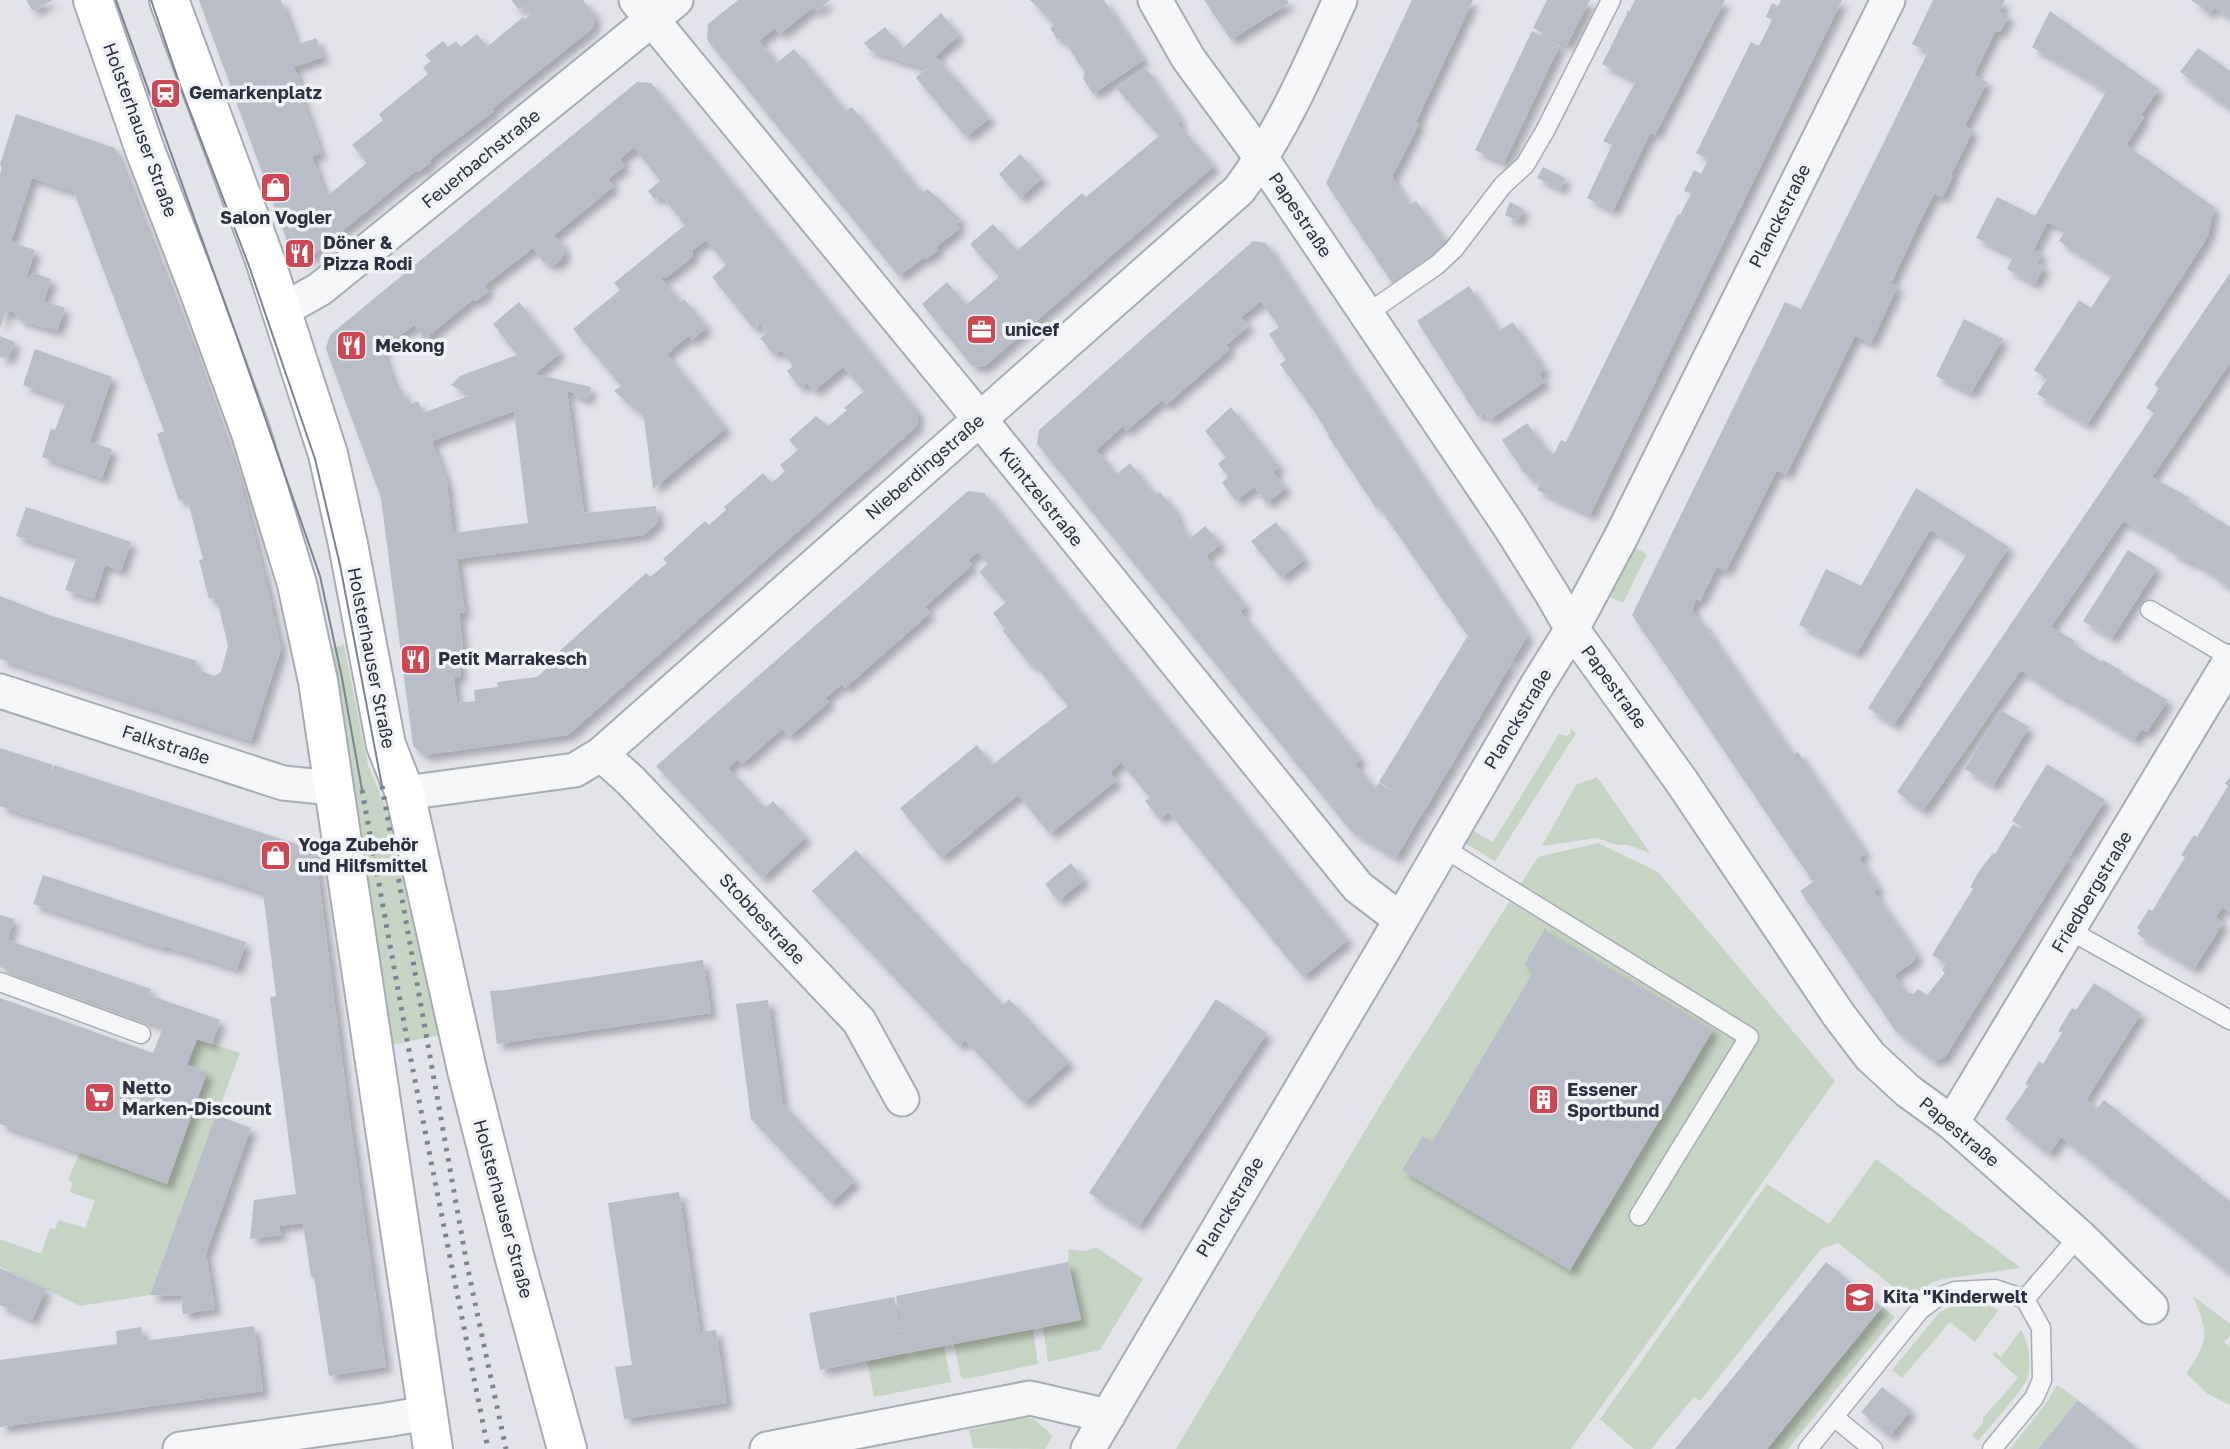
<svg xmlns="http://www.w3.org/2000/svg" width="2230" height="1449" font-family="'Golos Text',sans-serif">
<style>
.green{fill:#c6d4c3}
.building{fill:#b9bdc7;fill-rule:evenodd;filter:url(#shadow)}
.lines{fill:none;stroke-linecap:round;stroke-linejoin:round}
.service-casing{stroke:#a7abb4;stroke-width:21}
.minor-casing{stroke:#a7abb4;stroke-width:37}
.secondary-casing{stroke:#a7abb4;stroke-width:42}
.service{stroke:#f4f6f8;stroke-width:18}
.minor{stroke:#f4f6f8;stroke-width:33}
.secondary{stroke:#fff;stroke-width:38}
.tram{stroke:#7b8394;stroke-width:2}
.rail{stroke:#7b8394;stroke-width:5;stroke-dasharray:3.5 7;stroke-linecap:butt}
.labels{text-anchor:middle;stroke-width:7;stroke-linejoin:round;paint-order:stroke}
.poi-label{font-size:18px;font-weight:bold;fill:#293142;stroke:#f1f3f7;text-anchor:start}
.street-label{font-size:18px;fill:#293142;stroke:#f1f3f7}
</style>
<defs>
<filter id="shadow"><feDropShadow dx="6" dy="6" stdDeviation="3.5" flood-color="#0004"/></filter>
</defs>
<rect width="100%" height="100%" fill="#e2e4ea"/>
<path class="green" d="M1630,545L1647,554L1623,603L1608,596Z
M344,645L368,765L399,839L439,1035L392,1045L376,958L325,649Z
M1570,728L1576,733L1495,861L1456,838L1472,830L1493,842L1559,734L1566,736L1571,734Z
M1597,777L1650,853L1628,845H1617L1597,838L1542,846L1576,785Z
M1598,843L1658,872L1835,1081L1571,1449H1176L1388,1092L1538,857Z
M197,1039L240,1053L150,1295L80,1306L0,1267V1239L41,1254L50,1228L55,1229L59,1220L85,1228L95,1201L70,1192L73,1183L68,1180L80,1152L167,1184L207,1072L187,1065Z
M1876,1159L2021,1268L1943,1279L1931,1283L1910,1300L1838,1243L1821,1249L1700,1401L1694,1397L1651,1449H1634L1600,1419L1767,1184L1829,1224Z
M1096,1247L1143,1279L1100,1350L1048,1362L1043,1327L1081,1320L1068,1262L1069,1249L1084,1251Z
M2193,1296L2230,1324V1336L2224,1342L2230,1347V1405L2208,1394L2186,1373C2210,1341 2208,1332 2193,1296Z
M1989,1304L1998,1311L1975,1342L1950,1322L1902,1378L1892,1370L1940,1312L1954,1305Z
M1882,1307L1895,1317L1788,1449H1767Z
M1033,1329L1038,1364L966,1379L961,1377L954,1344Z
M2021,1330C2029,1344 2032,1363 2027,1379C2023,1390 1988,1429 1978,1441L1972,1435L1983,1423V1418L2018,1378L1992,1354L1995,1352L2001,1357Z
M944,1346L951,1382L874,1397L867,1361Z
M2057,1385L2078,1400L2038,1449H2010L2047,1402Z
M1024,1417L1034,1419L1052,1435L1051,1439L1045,1449L973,1448L969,1430Z"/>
<path class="building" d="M26,0H53L35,10H32Z
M199,0H281L297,45L316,38L323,57L294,67L305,95L301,96L321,153L312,157L326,197L367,163L352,145L383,120L379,114L428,74L423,67L431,61L425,55L443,41L448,47L456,41L461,47L477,34L487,47L523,17L525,19L531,14L523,6L519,10L511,0H583L595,15L593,28L519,87L492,109L494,111L429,160L431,162L418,172L417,170L307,260L293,257Z
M738,0H830L817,11L813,7L780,34L775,28L759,41L777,63L794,49L846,111L852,107L922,193L928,189L961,220L956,224L960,228L936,247L938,250L926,259L924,257L899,276L707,40L708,24Z
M1030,0H1104L1144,60L1093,94L1083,78L1085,73L1064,40L1057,39L1050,28L1054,25Z
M1204,0H1287L1289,3L1231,40Z
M1412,0H1473L1416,122L1419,124L1392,177L1410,205L1416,201L1448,245L1392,283L1326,183Z
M1547,0H1590L1567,45L1533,28Z
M1635,0H1725L1655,135L1651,132L1638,158L1613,211L1587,198L1612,145L1603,141L1636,81L1602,64L1611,47L1610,44L1612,45L1619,30H1617L1620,28L1627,14V10L1629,12Z
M1781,0H1842L1590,515L1537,490L1540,483L1525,474L1502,440L1527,423L1546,450L1554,454L1561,440L1566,442L1678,214L1680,215L1691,194L1684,191L1694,170L1701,174L1708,159L1696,153L1751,42L1759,46L1772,20L1766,17L1772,3L1778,6Z
M1933,0H2005L1999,11L2009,16L2000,32L1996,30L1974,75L1987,82L1965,126L1973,130L1951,175L1953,176L1942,198L1934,194L1918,226L1891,283L1898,286L1871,343L1855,336L1786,475L1777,470L1726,571L1717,567L1700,601L1696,599L1692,610L1699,621L1701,620L1793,755L1798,752L1866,853L1859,858L1879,888L1874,892L1917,954L1913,962L1894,975L1905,991L1914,994L1918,989L1927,995L1945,973L1942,970L1946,963L1932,955L1973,889L1970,887L1980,870L1993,853L1995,854L2013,824L2069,858L1945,1057L1934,1061L1895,1030L1800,891L1813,882L1632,615L1785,302L1801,309L1884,142L1928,52L1912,44Z
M2191,0H2230V18L2215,7L2209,13Z
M2050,11L2159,89L2141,115L2144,117L2126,145L2214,207L2208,236L2087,425L2037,394L2047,379L2034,370L2079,300L2091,308L2112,275L2059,241L2065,230L2047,222L2034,250L2042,253L2037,263L2044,266L2035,284L2007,269L2013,256L1976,238L1997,197L2035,216L2106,92L2083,76L2032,47Z
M941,13L959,35L923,68L870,50L864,43L885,27L903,48Z
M1532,31L1560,45L1504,163L1475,150Z
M2198,48L2230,71V109L2180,72Z
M936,57L990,118L966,137L916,78Z
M1146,68L1181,120L1177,123L1214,166L984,367L972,366L922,304L947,282L966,305L999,277L970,244L993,224L1017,251L1082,193L1086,197L1159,136L1116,88Z
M637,82L651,83L866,347L918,412L917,426L568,735L425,755L413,746L381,498L326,349L328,341L331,334ZM634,147L660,181L648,191L655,200L661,195L685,225L614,283L620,290L573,329L621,386L614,391L644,417L653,489L726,428L667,354L688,336L692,340L707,327L684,299L681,302L661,278L667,277L692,257L693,250L706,240L726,265L712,277L754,329L760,324L767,333L760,338L774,355L781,350L787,357L793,366L787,371L800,388L807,383L814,391L843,367L864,391L844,408L847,410L828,426L816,416L789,440L798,450L780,465L785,471L772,483L763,473L724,507L726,510L709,525L705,521L663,559L667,563L650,577L646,573L607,608L552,658L555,661L537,677L497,682L498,687L474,690L475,701L457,703L454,678L461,676L458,650L463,649L459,613H465L457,559L644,535L658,522L656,506L584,513L567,391L575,393L574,396L588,399L591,387L535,374L560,353L519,302L493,324L517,355L460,376L451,385L471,395L423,413L418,401L408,405L402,389L397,391L383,354L384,347L414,325L425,339L472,300L476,301L489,291L484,286L533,248L544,263L553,265L558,263L561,260L565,252L561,242L553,236L614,186L608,179L625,166L620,159ZM514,411L528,523L453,533L447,483L432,441Z
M16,114L115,148L193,348L240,481L268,591L281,649L251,741L0,659V596L49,615L197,661L195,668L214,676L221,672L228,646L218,603L215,604L213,598L209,599L199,560L203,559L187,498L179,501L157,434L164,431L74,192L32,178L11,242L35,250L26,279L34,273L51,279L44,301L65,308L57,331L20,320L13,311L6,312L0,328V175L2,168L0,164Z
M1020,154L1042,178L1020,198L999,174Z
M1543,167L1565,178L1561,189L1537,178Z
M1510,202L1524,209L1518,221L1505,215Z
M1253,241L1266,243L1528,635L1512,662L1482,646L1511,664L1425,810L1379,782L1467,637L1470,639L1379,507L1376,508L1328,436L1329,435L1316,414L1280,364L1286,360L1269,334L1279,327L1261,301L1241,317L1249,326L1226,345L1230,349L1166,405L1162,400L1126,431L1123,426L1096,450L1117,474L1130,463L1156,496L1160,492L1176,511L1175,513L1179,519L1177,521L1191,538L1205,526L1221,544L1206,556L1246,606L1240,611L1361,759L1355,764L1375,789L1379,783L1424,810L1396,858L1351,831L1037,444L1039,430Z
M2230,273V363L2152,477L2190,498L2188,501L2230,527V587L2216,579L2217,577L2190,560L2188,562L2170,551L2172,549L2123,521L2051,627L2075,641L2073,644L2102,662L2103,660L2122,671L2121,673L2168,700L2147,732L2142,729L2134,740L2066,698L2065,700L2021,670L1923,811L1897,792L2154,413L2146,408L2159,388L2154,385Z
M1469,286L1499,331L1513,322L1545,370L1539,374L1545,382L1489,420L1484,413L1478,417L1417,321Z
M1964,319L2003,339L1971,393L1936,376Z
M0,336L15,342L8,359L0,357Z
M35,349L112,377L90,442L112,449L102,478L42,457L51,429L55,430L66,401L23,385Z
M1231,407L1280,467L1273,472L1286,488L1267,503L1254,487L1236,501L1222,483L1228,477L1218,464L1226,457L1205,431Z
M1916,488L2009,547L1894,725L1868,708L1967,554L1930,530L1857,653L1799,625L1826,569L1861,586Z
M968,491L984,493L1348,940L1303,977L1169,812L1159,819L1145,801L1150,798L1121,762L1110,773L1117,780L1050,834L1018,795L941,858L900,808L977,745L992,765L1068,706L1034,664L1031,666L1003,631L1005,629L993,613L1006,602L979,572L988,564L978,552L968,560L972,565L925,607L930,613L845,688L842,684L825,698L829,702L789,737L782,729L742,764L738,759L728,768L765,808L773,801L806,837L762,878L656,766Z
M26,507L131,542L121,571L105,565L94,599L65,590L77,556L16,536Z
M1276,522L1305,559L1281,578L1251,541Z
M2128,550L2157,568L2112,638L2083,621Z
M2000,710L2029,727L1993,786L1965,769Z
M0,748L53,765L44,793L54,765L315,850L349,1113L386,1367L329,1376L314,1277H311L303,1223L279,1226L281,1235L250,1239L254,1200L296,1194L270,997L276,996L263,892L0,806Z
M2047,764L2105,800L2070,856L2012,821Z
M2230,777V912L2222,907L2216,918L2223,923L2194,969L2137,934L2140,930L2137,928L2149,909L2152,911L2185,857L2181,855L2194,835L2197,837L2228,786L2225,784Z
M856,850L953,952L936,970L954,953L1003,1005L1009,999L1069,1062L1024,1103L965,1040L959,1046L812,891Z
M1071,863L1084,880L1058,901L1045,884Z
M43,875L246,942L237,969L165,946L164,948L33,904Z
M0,915L14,919L7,940L151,989L149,995L220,1020L212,1044L197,1039L187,1065L207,1072L167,1184L0,1124V998L153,1053L163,1027L0,967Z
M1545,928L1547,929L1546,931L1713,1030L1570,1270L1402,1170L1423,1136L1432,1142L1534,971L1524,965Z
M703,960L711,1013L497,1044L490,991L506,990Z
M2094,983L2141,1013L2086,1100L2097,1108L2104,1100L2203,1180L2189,1199L2204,1181L2230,1201V1274L2061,1137L2049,1154L2005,1119L2028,1086L2025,1084L2039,1061L2043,1064L2052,1049L2062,1033L2058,1031L2072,1008L2076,1010Z
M1216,999L1267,1033L1139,1226L1089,1193Z
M768,1000L783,1104L855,1181L831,1203L751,1119L736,1004Z
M216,1115L251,1128L206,1253L215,1309L183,1314L181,1296L150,1295Z
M679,1192L700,1332L716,1330L727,1403L624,1419L615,1367L632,1365L608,1203Z
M1068,1262L1081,1320L907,1353L896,1296Z
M1826,1262L1882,1307L1767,1449H1675Z
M0,1268L46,1289L32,1320L0,1305Z
M894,1297L906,1353L820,1370L809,1313Z
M254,1326L263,1391L0,1427V1360L117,1344L116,1331L141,1327L144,1341Z
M1882,1387L1911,1410L1890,1436L1861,1412Z
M2078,1400L2134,1446L2132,1449H2038Z"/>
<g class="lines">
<defs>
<path id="service" d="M1368,313L1437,265L1454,249L1503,185L1525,165L1545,131L1611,0
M2150,610L2230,657
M1442,847L1749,1037L1639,1216
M2069,930L2230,1020
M0,982L141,1034
M1834,1417L1873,1449
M1808,1449L1920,1310L1936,1298L1955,1291L1995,1289L2025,1299
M1992,1449L2034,1398L2042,1380L2041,1328L2025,1299L2079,1236"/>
<path id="minor" d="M636,0L961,396L1358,887L1400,919
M1155,0L1188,58L1262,159L1510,527L1552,594L1572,629L1682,782L1838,1014L1870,1056L1908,1091L1952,1123L2079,1236L2151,1307
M281,311L320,289L676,0
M0,691L283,783L333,788
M601,754L631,781L859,1021L902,1099
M405,793L575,770L601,754L1239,190C1282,132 1310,66 1340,0
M1952,1123L2230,661
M180,1449L386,1420L427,1413
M767,1449L1030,1398L1108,1416
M1088,1449L1381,954L1536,687L1572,629L1621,537L1888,0"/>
<path id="secondary" d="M93,0L146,153L197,285L251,433L297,584L318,681L433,1449
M169,0L265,260L328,454L348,544L386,745L405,793L467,1070L515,1259L567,1449"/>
</defs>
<use href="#service" class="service-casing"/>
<use href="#minor" class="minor-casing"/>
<use href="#secondary" class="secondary-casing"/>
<use href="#service" class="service"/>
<use href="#minor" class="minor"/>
<use href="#secondary" class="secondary"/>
<path class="tram" d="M116,0L237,337L320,576L342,678L362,790
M151,0L181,88L249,266L315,459L340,565L382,786"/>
<path class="rail" d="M382,786L467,1265L506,1449
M362,790L408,1045L488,1449"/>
</g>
<defs>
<symbol id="station-square" viewBox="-11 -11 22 22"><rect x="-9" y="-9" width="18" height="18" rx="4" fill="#d04652" stroke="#f1f3f7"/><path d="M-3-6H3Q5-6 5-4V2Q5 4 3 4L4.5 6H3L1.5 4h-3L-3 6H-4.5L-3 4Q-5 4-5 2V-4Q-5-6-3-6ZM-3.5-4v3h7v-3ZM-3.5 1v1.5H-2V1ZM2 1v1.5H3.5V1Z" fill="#fff"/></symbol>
<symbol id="shop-square" viewBox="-11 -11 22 22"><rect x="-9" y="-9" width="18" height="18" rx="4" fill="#d04652" stroke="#f1f3f7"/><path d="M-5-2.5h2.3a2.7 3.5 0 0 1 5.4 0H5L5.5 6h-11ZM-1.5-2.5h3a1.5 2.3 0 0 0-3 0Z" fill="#fff"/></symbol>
<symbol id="restaurant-square" viewBox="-11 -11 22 22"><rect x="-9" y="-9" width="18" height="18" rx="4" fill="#d04652" stroke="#f1f3f7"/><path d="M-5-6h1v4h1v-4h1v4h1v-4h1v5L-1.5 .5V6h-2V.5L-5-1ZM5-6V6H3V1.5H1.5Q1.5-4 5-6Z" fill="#fff"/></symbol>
<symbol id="office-square" viewBox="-11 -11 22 22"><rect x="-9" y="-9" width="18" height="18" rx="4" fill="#d04652" stroke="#f1f3f7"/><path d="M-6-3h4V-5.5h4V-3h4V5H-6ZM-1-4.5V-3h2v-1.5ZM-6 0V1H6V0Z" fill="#fff"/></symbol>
<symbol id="supermarket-square" viewBox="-11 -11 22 22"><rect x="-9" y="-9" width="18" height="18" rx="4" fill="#d04652" stroke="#f1f3f7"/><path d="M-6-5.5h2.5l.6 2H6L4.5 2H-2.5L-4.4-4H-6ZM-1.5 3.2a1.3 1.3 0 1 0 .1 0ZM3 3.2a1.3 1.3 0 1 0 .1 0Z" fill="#fff"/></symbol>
<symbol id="building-square" viewBox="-11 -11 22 22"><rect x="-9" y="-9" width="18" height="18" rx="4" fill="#d04652" stroke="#f1f3f7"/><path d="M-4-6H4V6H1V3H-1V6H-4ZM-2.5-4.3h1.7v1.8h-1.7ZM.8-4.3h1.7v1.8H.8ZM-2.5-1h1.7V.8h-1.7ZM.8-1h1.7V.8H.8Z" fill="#fff"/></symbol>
<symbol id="school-square" viewBox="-11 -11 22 22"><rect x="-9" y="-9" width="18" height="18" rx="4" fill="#d04652" stroke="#f1f3f7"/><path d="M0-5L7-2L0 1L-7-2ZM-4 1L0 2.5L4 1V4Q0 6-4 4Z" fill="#fff"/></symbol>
</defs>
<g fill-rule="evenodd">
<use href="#station-square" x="148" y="76" width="35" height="35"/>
<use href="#shop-square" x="258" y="170" width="35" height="35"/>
<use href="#restaurant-square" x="282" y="236" width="35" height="35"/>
<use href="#office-square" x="964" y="312" width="35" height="35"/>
<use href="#restaurant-square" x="334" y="328" width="35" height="35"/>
<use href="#restaurant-square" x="398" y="642" width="35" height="35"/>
<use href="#shop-square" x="258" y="838" width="35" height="35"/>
<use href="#supermarket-square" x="82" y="1080" width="35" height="35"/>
<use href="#building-square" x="1526" y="1082" width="35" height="35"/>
<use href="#school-square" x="1842" y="1280" width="35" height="35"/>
</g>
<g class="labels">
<g class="poi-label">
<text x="189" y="99">Gemarkenplatz</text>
<text x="276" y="224" text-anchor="middle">Salon Vogler</text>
<text x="323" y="249">Döner &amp;<tspan x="323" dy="21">Pizza Rodi</tspan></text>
<text x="1005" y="336">unicef</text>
<text x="375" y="352">Mekong</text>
<text x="438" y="665">Petit Marrakesch</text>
<text x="298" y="851">Yoga Zubehör<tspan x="298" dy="21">und Hilfsmittel</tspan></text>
<text x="122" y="1094">Netto<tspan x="122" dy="21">Marken-Discount</tspan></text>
<text x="1567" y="1096">Essener<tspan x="1567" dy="21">Sportbund</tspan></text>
<text x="1883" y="1303">Kita "Kinderwelt</text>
</g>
<g class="street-label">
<text transform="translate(140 130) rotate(70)" y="6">Holsterhauser Straße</text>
<text transform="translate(481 159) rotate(-39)" y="6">Feuerbachstraße</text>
<text transform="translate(1300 215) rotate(56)" y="6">Papestraße</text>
<text transform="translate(1780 216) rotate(-63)" y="6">Planckstraße</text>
<text transform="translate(925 467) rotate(-41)" y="6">Nieberdingstraße</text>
<text transform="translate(1041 497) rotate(51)" y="6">Küntzelstraße</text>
<text transform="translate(371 658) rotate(79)" y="6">Holsterhauser Straße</text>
<text transform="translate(1614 687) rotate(54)" y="6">Papestraße</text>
<text transform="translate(1518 719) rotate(-59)" y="6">Planckstraße</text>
<text transform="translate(166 745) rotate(18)" y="6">Falkstraße</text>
<text transform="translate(2092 892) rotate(-59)" y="6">Friedbergstraße</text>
<text transform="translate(762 919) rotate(47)" y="6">Stobbestraße</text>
<text transform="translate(1959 1132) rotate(40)" y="6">Papestraße</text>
<text transform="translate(1230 1207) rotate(-59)" y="6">Planckstraße</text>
<text transform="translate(503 1209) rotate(75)" y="6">Holsterhauser Straße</text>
</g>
</g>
</svg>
